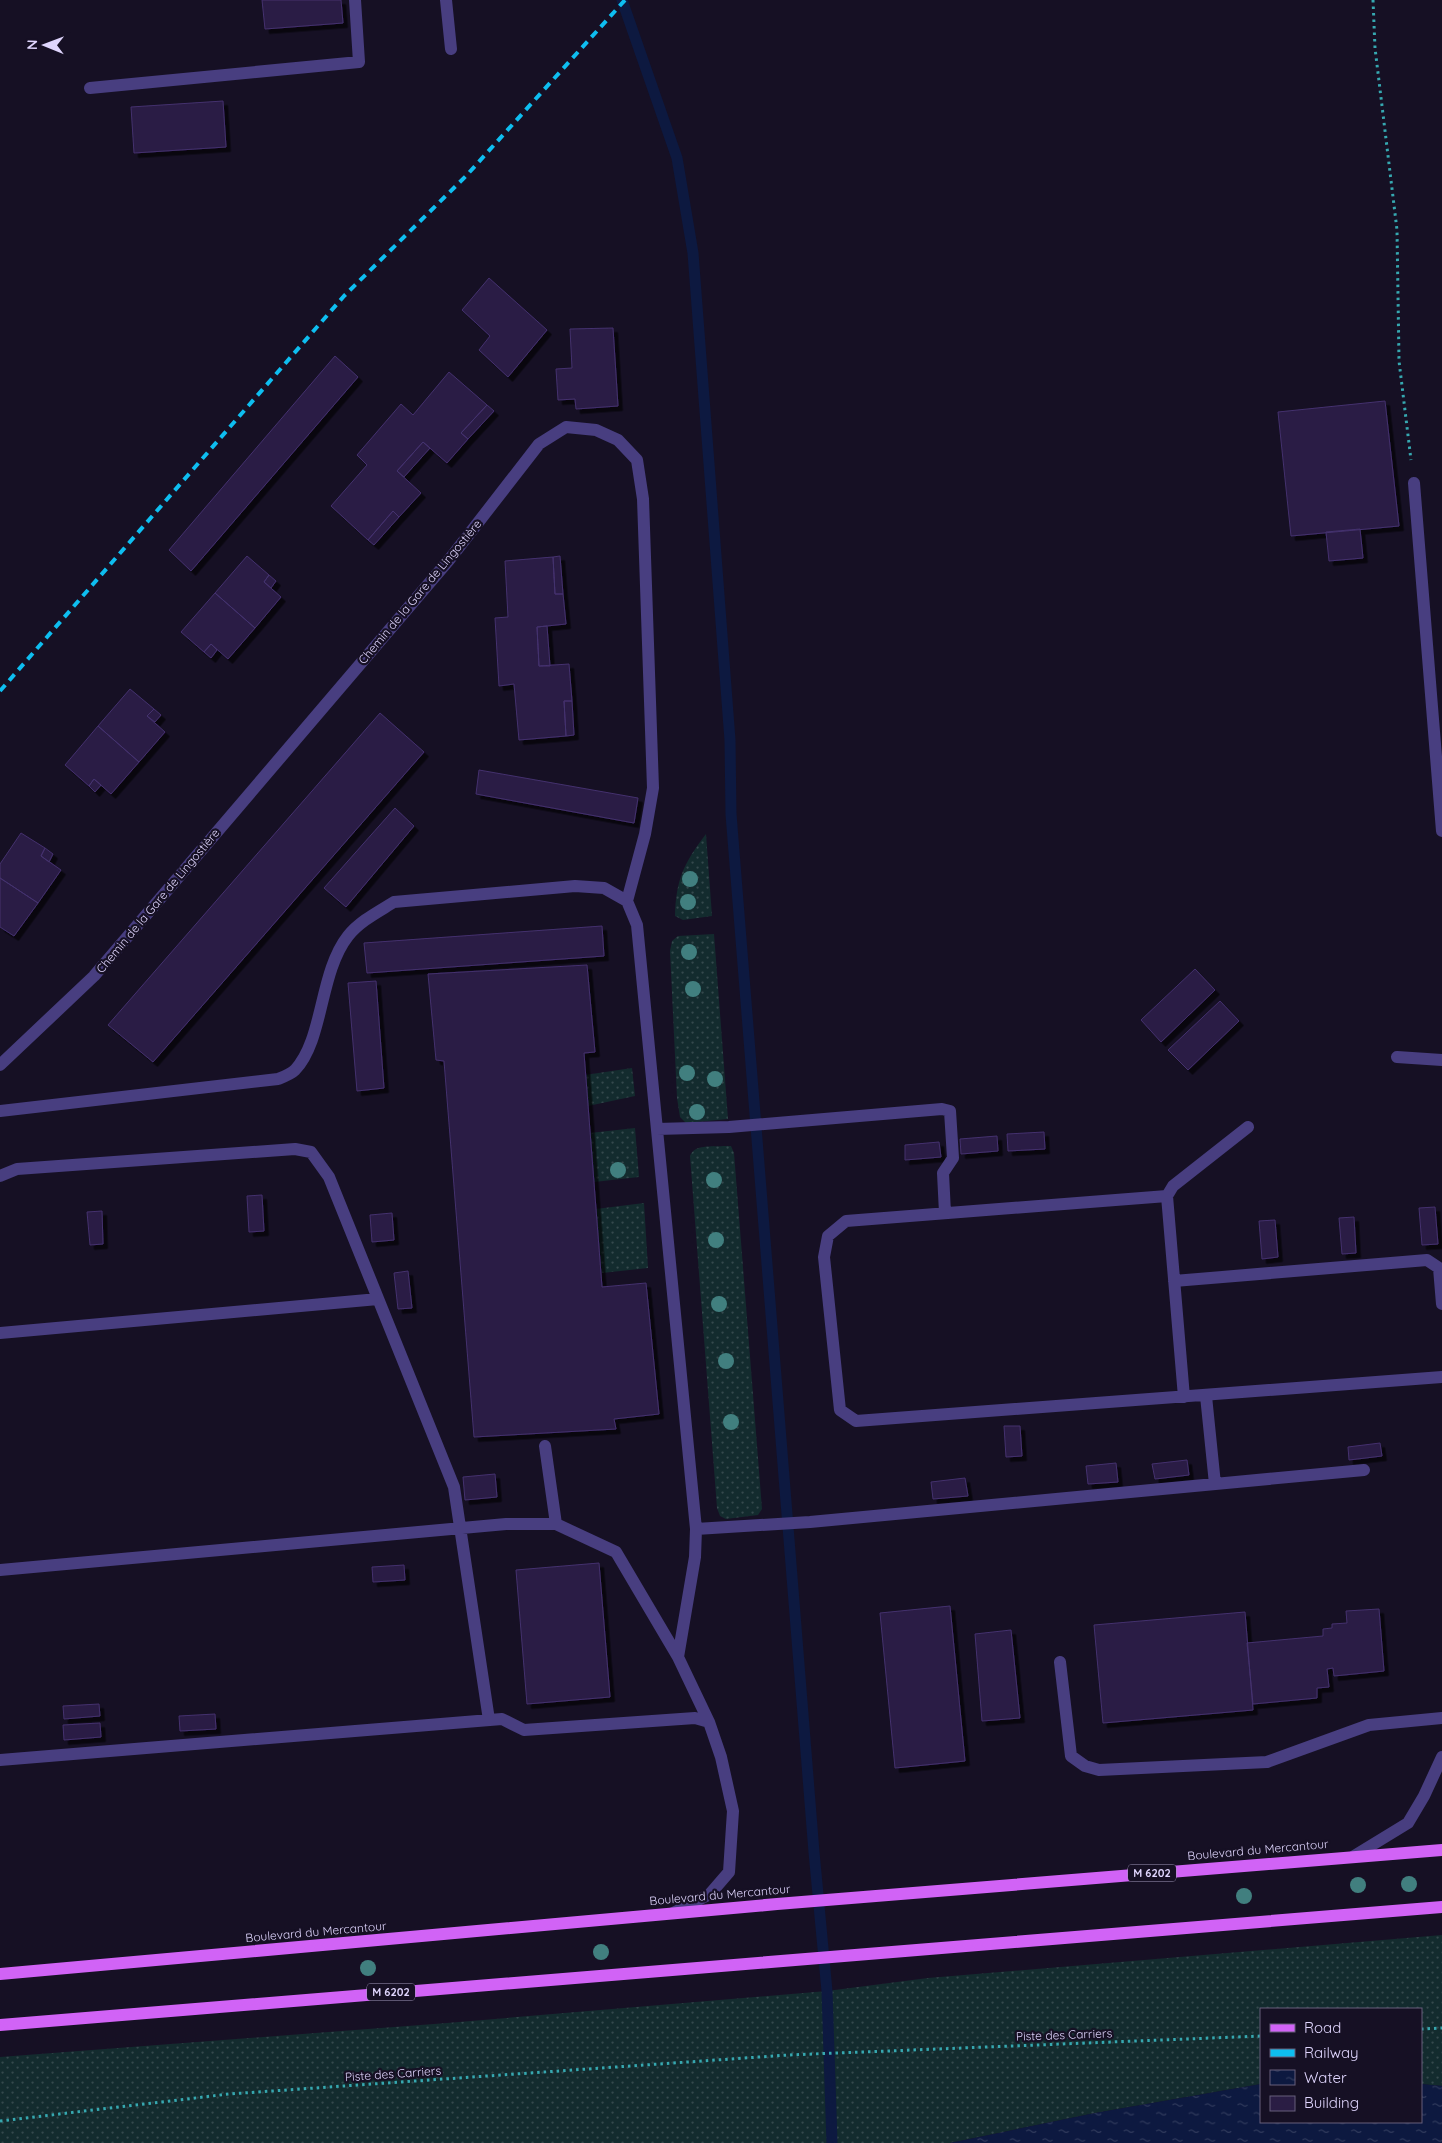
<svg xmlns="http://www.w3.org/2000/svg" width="1442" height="2143" font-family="Quicksand,sans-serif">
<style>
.grass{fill:url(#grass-dots)}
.water{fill:url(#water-ripples)}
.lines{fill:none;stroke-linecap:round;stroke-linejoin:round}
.stream{stroke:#0d1940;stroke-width:11}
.building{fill:#2a1d44;stroke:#44316e;filter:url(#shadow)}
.path{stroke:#36a8b0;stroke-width:3;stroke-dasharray:2.5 4;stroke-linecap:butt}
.minor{stroke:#483e80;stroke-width:12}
.major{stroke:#d163f6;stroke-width:12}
.rail{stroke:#0ebef0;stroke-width:4;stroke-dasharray:8 6;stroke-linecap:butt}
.tree{fill:#417f7f}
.labels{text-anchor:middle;stroke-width:4.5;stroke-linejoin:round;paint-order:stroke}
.shield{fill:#161024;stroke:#a39abc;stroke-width:1}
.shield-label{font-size:11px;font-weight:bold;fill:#dfd5fd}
.street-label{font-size:12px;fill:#dfd5fd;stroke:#161024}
</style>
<defs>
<pattern id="grass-dots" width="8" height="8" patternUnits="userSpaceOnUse" patternTransform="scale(1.25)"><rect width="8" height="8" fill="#132b2e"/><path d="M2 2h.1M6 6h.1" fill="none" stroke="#35494d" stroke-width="1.8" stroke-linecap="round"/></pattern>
<pattern id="water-ripples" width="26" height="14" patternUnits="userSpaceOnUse" patternTransform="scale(1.25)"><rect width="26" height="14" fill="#0d1940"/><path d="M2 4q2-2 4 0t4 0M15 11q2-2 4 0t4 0" fill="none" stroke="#303a5c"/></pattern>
<filter id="shadow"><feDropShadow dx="4.5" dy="4.5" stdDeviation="0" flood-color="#0009"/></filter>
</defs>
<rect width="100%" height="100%" fill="#161024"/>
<path class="grass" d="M706,834L712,916L683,920L675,916C676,879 684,863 706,834Z
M714,934L728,1119L686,1123L680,1117L677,1098L670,951L672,941L678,936Z
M632,1068L635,1096L588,1106L585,1075Z
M635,1128L639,1177L594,1182L590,1133Z
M723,1146H731L734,1153L762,1509L758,1515L726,1519L720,1516L717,1508L690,1156C694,1144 712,1147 723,1146Z
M644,1203L648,1268L602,1273L596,1209Z
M1442,1935V2086L1421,2084V2009H1261V2084L1095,2113L950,2143H0V2057L447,2023L827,1991L928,1978Z"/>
<path class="water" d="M1261,2084V2122H1421V2084L1442,2086V2143H950L1095,2113Z"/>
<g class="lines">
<path class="stream" d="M622,0L677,158L693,253L730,740L731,814L814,1852L827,1991L832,2143"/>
</g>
<path class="building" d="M262,0H341L343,23L265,29Z
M223,101L226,147L134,153L131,107Z
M489,278L547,330L508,377L479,350L490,336L462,310Z
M613,328L618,406L576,409L575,399L558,400L556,369L572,368L570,329Z
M335,356L358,377L191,571L169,550Z
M449,372L487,405L461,433L468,439L447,463L423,442L397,471L421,493L399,517L393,511L368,540L331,506L367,465L357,455L401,404L413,415Z
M1385,401L1399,526L1291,536L1278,412Z
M487,405L494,411L468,439L461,433Z
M423,442L430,448L404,477L397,471Z
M393,511L399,517L374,545L368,540Z
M1360,529L1363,558L1329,561L1326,532Z
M247,556L269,575L264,582L281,597L255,628L215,593Z
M560,556L563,594H555L553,557Z
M553,557L555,594H563L566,624L537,627L539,666L569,664L572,701H564L566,736L519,740L514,684L499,686L495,618L508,617L505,561Z
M269,575L276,581L271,588L264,582Z
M215,593L255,628L228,659L211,644L204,652L181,632Z
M547,626L550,666H539L537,627Z
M211,644L217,650L211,658L204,652Z
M130,689L154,709L147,716L165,732L139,762L98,726Z
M564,701H572L574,735L566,736Z
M154,709L161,715L155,722L147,716Z
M380,713L424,752L153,1062L108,1025Z
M98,726L139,762L111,794L94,779L89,786L65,765Z
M479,770L638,798L634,823L476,794Z
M94,779L101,785L95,792L89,786Z
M395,808L414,826L346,907L324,888Z
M21,833L45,848L41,856L61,870L38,903L0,878V864Z
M45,848L53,854L49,862L41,856Z
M0,878L38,903L14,936L0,927Z
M602,926L604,956L367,973L364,943Z
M587,965L595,1052L584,1053L602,1287L646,1283L659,1414L614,1419L616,1429L474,1437L444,1061L436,1060L428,974Z
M1195,969L1215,990L1161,1042L1141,1020Z
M376,981L384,1088L357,1091L348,983Z
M1220,1001L1239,1021L1188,1070L1168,1050Z
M1044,1132L1045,1149L1008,1151L1007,1134Z
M997,1136L998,1151L961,1154L960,1139Z
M939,1142L941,1157L905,1160V1145Z
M262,1195L264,1231L249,1232L247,1196Z
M1435,1207L1438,1244L1422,1245L1419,1208Z
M102,1211L103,1244L90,1245L87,1212Z
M392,1213L394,1240L372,1242L370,1215Z
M1354,1217L1356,1253L1342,1254L1339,1218Z
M1275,1220L1278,1257L1262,1259L1259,1221Z
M408,1271L412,1308L398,1309L394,1273Z
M1004,1426H1020L1022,1456L1006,1457Z
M1380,1443L1382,1456L1349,1460L1348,1447Z
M1187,1460L1189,1475L1155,1479L1152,1464Z
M1116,1463L1118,1482L1088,1484L1086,1466Z
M495,1474L497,1497L465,1500L463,1477Z
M965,1478L968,1496L933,1499L931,1482Z
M599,1563L610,1697L527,1704L516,1570Z
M404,1565L405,1580L373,1582L372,1567Z
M950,1606L965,1761L895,1768L880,1613Z
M1379,1609L1384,1671L1334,1676L1333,1668L1327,1669L1329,1687L1317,1688V1698L1253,1704L1247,1643L1323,1636V1629L1332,1628V1624L1347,1623L1346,1611Z
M1245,1612L1253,1710L1103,1723L1094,1625Z
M1011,1630L1020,1718L982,1721L975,1634Z
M99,1704L100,1716L64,1719L63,1706Z
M215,1714L216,1729L180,1731L179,1716Z
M100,1723L101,1737L64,1740L63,1725Z"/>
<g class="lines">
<path class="path" d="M1373,0L1375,48L1397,230L1399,361L1411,460
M1421,2029L1442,2028
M0,2121L229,2094L788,2055L1261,2036"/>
<path class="minor" d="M446,0L451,49
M90,88L359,62L355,0
M1414,483L1442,831
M1397,1057L1442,1060
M0,1065L94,976L449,560L539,444L566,427L596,430L618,440L637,460L643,499L653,788L645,834L627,901
M0,1111L278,1079C283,1077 291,1074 295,1070C324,1039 319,973 348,936C360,921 378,912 394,902L575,886L604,888L627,901L637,925L696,1529L695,1557L678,1657
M657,1129L729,1127L942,1109L950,1111L953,1158L943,1173L945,1213
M0,1176L17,1169L295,1149L311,1152L329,1177L454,1487L489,1720
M1167,1196L846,1221L828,1236L824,1257L840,1410L856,1421L1442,1377
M1174,1281L1427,1260L1439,1268L1442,1304
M0,1333L378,1299
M1206,1396L1215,1484
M1184,1397L1167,1196L1173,1186L1248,1127
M545,1446L556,1524L616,1552L678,1657L709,1722L721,1757L733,1811L729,1872L710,1894L673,1913
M696,1529L810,1522L1364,1470
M0,1570L506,1524H556
M1060,1662L1071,1756L1085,1766L1099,1770L1267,1762L1369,1725L1442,1718
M0,1760L502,1719L524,1730L695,1718L709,1722
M1354,1856L1408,1823L1424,1796L1442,1757"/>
<path class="major" d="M0,1974L777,1904L1442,1850
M0,2025L1442,1907"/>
<path class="rail" d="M0,691L344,296L466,176L625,0"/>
</g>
<g class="tree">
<circle cx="690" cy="879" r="8"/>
<circle cx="688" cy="902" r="8"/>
<circle cx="689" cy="952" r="8"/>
<circle cx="693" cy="989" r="8"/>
<circle cx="687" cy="1073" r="8"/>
<circle cx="715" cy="1079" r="8"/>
<circle cx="697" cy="1112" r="8"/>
<circle cx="618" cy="1170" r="8"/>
<circle cx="714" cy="1180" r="8"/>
<circle cx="716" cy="1240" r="8"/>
<circle cx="719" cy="1304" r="8"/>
<circle cx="726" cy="1361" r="8"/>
<circle cx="731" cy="1422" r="8"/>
<circle cx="1409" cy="1884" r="8"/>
<circle cx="1358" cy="1885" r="8"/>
<circle cx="1244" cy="1896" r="8"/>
<circle cx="601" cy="1952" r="8"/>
<circle cx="368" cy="1968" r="8"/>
</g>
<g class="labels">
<g class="shield">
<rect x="1128" y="1864.5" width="48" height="17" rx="4"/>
<rect x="367" y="1983.5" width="48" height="17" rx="4"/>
</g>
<g class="shield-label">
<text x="1152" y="1877">M 6202</text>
<text x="391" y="1996">M 6202</text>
</g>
<g class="street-label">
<text transform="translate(420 592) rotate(-50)" y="4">Chemin de la Gare de Lingostière</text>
<text transform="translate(158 901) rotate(-50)" y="4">Chemin de la Gare de Lingostière</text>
<text transform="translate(1258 1850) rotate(-5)" y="4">Boulevard du Mercantour</text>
<text transform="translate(720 1895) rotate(-5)" y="4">Boulevard du Mercantour</text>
<text transform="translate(316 1932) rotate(-5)" y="4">Boulevard du Mercantour</text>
<text transform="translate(1064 2035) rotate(-2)" y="4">Piste des Carriers</text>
<text transform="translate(393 2074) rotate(-4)" y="4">Piste des Carriers</text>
</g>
</g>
<rect x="1260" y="2008" width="162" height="115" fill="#161024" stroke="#665f7b"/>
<rect x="1270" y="2024" width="25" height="8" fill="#d163f6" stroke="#665f7b"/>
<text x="1304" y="2033" font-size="15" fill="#dfd5fd">Road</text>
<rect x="1270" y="2049" width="25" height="8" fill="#0ebef0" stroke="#665f7b"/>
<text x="1304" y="2058" font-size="15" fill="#dfd5fd">Railway</text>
<rect x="1270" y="2070" width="25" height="15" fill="url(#water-ripples)" stroke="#665f7b"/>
<text x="1304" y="2083" font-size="15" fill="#dfd5fd">Water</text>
<rect x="1270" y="2096" width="25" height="15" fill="#2a1d44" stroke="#665f7b"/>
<text x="1304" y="2108" font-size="15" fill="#dfd5fd">Building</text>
<g transform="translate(45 45) rotate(271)" stroke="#161024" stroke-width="4" paint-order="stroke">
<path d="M0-4L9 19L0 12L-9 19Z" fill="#dfd5fd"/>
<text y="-8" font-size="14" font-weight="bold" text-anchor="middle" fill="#dfd5fd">N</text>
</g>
</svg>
